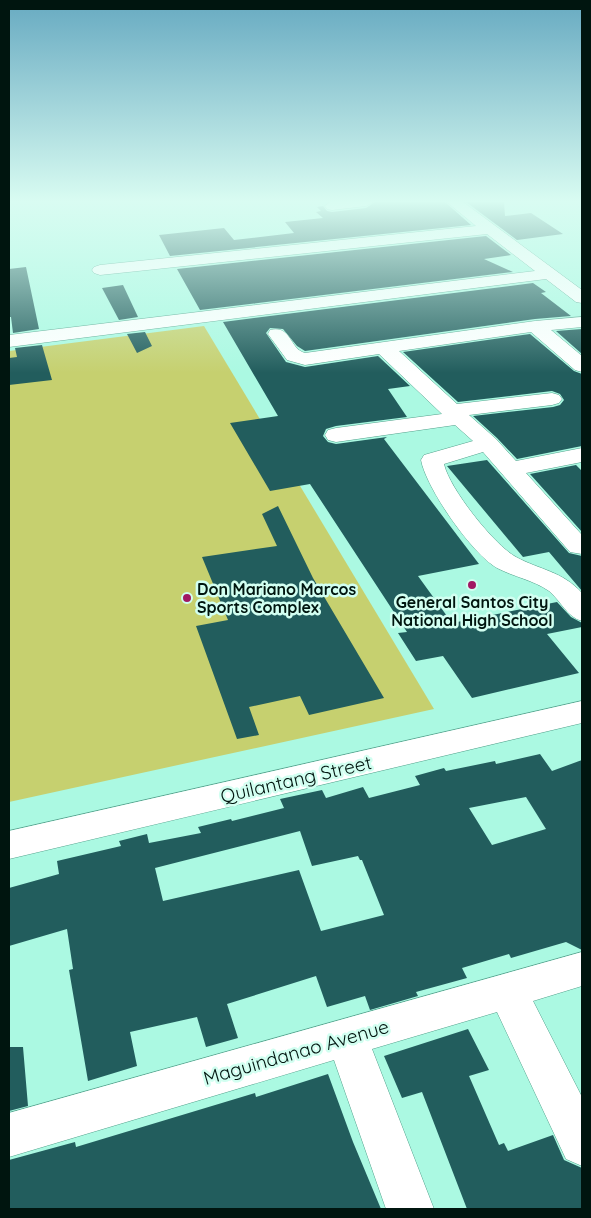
<svg xmlns="http://www.w3.org/2000/svg" width="591" height="1218" font-family="Quicksand,sans-serif">
<style>
.green{fill:#c6d06f}
.building{fill:#225d5d;fill-rule:evenodd}
.lines{fill:none;stroke-linecap:round;stroke-linejoin:round}
.minor-casing{stroke:#54a18c;stroke-width:1}
.minor{fill:#fff;fill-rule:evenodd}
.poi-dot{fill:#a11863;stroke:#d2fff1;stroke-width:2}
.labels{text-anchor:middle;stroke-width:5;stroke-linejoin:round;paint-order:stroke}
.poi-label{font-size:16px;font-weight:bold;fill:#00150f;stroke:#d2fff1;text-anchor:start}
.near-street-label{font-size:19px;fill:#00150f;stroke:#d2fff1}
</style>
<rect width="100%" height="100%" fill="#abf9e2"/>
<path class="green" d="M204,326L434,709L9,802V351Z"/>
<path class="building" d="M375,202H445L471,225L170,256L159,235L224,228L234,240L294,233L285,222L323,218L316,212L321,211L317,207L323,206L327,211L332,212L366,208Z
M466,202H504L505,216L531,213L563,234L517,240Z
M486,236L511,255L484,259L513,272L200,310L177,269Z
M26,267L39,329L13,333L11,317H9V269Z
M533,283L546,292L541,293L571,316L535,319L305,351L297,346L283,329L270,328L266,333L286,362L305,367L378,356L410,386L388,389L407,417L336,426L326,429L323,436L328,442L336,444L387,437L384,439L479,564L418,576L452,623L557,602L571,617L582,623V627L547,634L579,673L472,698L443,656L416,661L398,633L407,632L310,484L270,491L230,423L278,416L223,322Z
M123,285L138,317L119,320L102,288Z
M582,329V354L556,331Z
M145,332L152,346L137,353L127,334Z
M530,334L574,371L582,374V446L517,459L497,438L473,416L553,407L560,405L564,400L560,394L552,391L458,402L403,352Z
M42,345L52,380L9,385V358L17,357L15,348Z
M487,460L569,553L582,556V591L549,552L523,557L447,466Z
M576,465L582,471V532L530,474Z
M278,506L313,578L384,698L309,715L300,696L249,707L259,735L237,739L196,626L228,620L202,557L277,546L262,514Z
M540,754L552,771L582,760V950L566,942L511,958L509,954L462,968L467,978L416,992L418,996L370,1010L365,996L327,1007L316,976L227,1004L238,1038L206,1047L197,1017L130,1032L137,1066L88,1081L69,970L73,969L67,929L9,946V888L59,874L57,861L121,846L119,841L147,834L149,843L201,833L198,827L231,819L232,821L284,808L280,799L322,790L326,798L363,787L369,798L420,785L415,776L444,768L446,771L495,761L496,764ZM526,797L546,829L492,845L469,808ZM300,831L312,866L358,856L360,860H362L384,915L321,931L299,870L163,901L155,868Z
M468,1029L489,1070L469,1076L499,1145L504,1143L508,1151L553,1135L564,1160L582,1168V1209H467L422,1092L402,1098L384,1056Z
M9,1047H23L28,1106L9,1111Z
M328,1074L353,1142L381,1209H9V1160L75,1142L76,1147L255,1093L256,1097Z"/>
<g class="lines">
<defs>
<path id="minor" d="M330,202H373L366,206L332,210L327,209L325,206Z
M447,202H463L582,290V303L576,302L546,279L9,347V335L535,271L487,234L100,275L94,273L92,270L94,267L100,265L476,226Z
M582,317V327L551,330L582,356V372L575,370L531,332L399,351L457,404L552,393L559,395L562,399L559,403L552,405L469,415L496,439L516,461L582,448V462L526,473L582,535V554L570,552L483,452L444,464C449,488 494,545 516,557C540,570 562,571 582,593V621C567,617 561,601 549,591C533,580 514,577 497,568C472,554 426,488 421,460L424,455L473,441L455,425L336,442L328,440L325,435L328,430L336,428L442,414L379,354L305,365L287,360L268,334L270,330C292,325 289,349 305,353L535,321Z
M582,701V723L9,859V831Z
M582,952V986L533,1001L582,1097V1166L566,1159L497,1012L372,1049L434,1209H386L334,1060L9,1157V1113Z"/>
</defs>
<use href="#minor" class="minor-casing"/>
<use href="#minor" class="minor"/>
</g>
<linearGradient id="sky" x2="0" y2="1"><stop stop-color="#67aac1"/><stop offset="0.54" stop-color="#d9fcf2"/><stop offset="1" stop-color="#d9fcf2" stop-opacity="0"/></linearGradient>
<rect width="591" height="373" fill="url(#sky)"/>
<g class="poi-dot">
<circle cx="472" cy="585" r="5"/>
<circle cx="187" cy="598" r="5"/>
</g>
<g class="labels">
<g class="poi-label">
<text x="197" y="595">Don Mariano Marcos<tspan x="197" dy="18">Sports Complex</tspan></text>
<text x="472" y="608" text-anchor="middle">General Santos City<tspan x="472" dy="18">National High School</tspan></text>
</g>
<g class="near-street-label">
<text transform="translate(296 779) rotate(-13)" y="7">Quilantang Street</text>
<text transform="translate(296 1052) rotate(-16)" y="7">Maguindanao Avenue</text>
</g>
</g>
<rect width="591" height="1218" fill="none" stroke="#00150f" stroke-width="20"/>
</svg>
